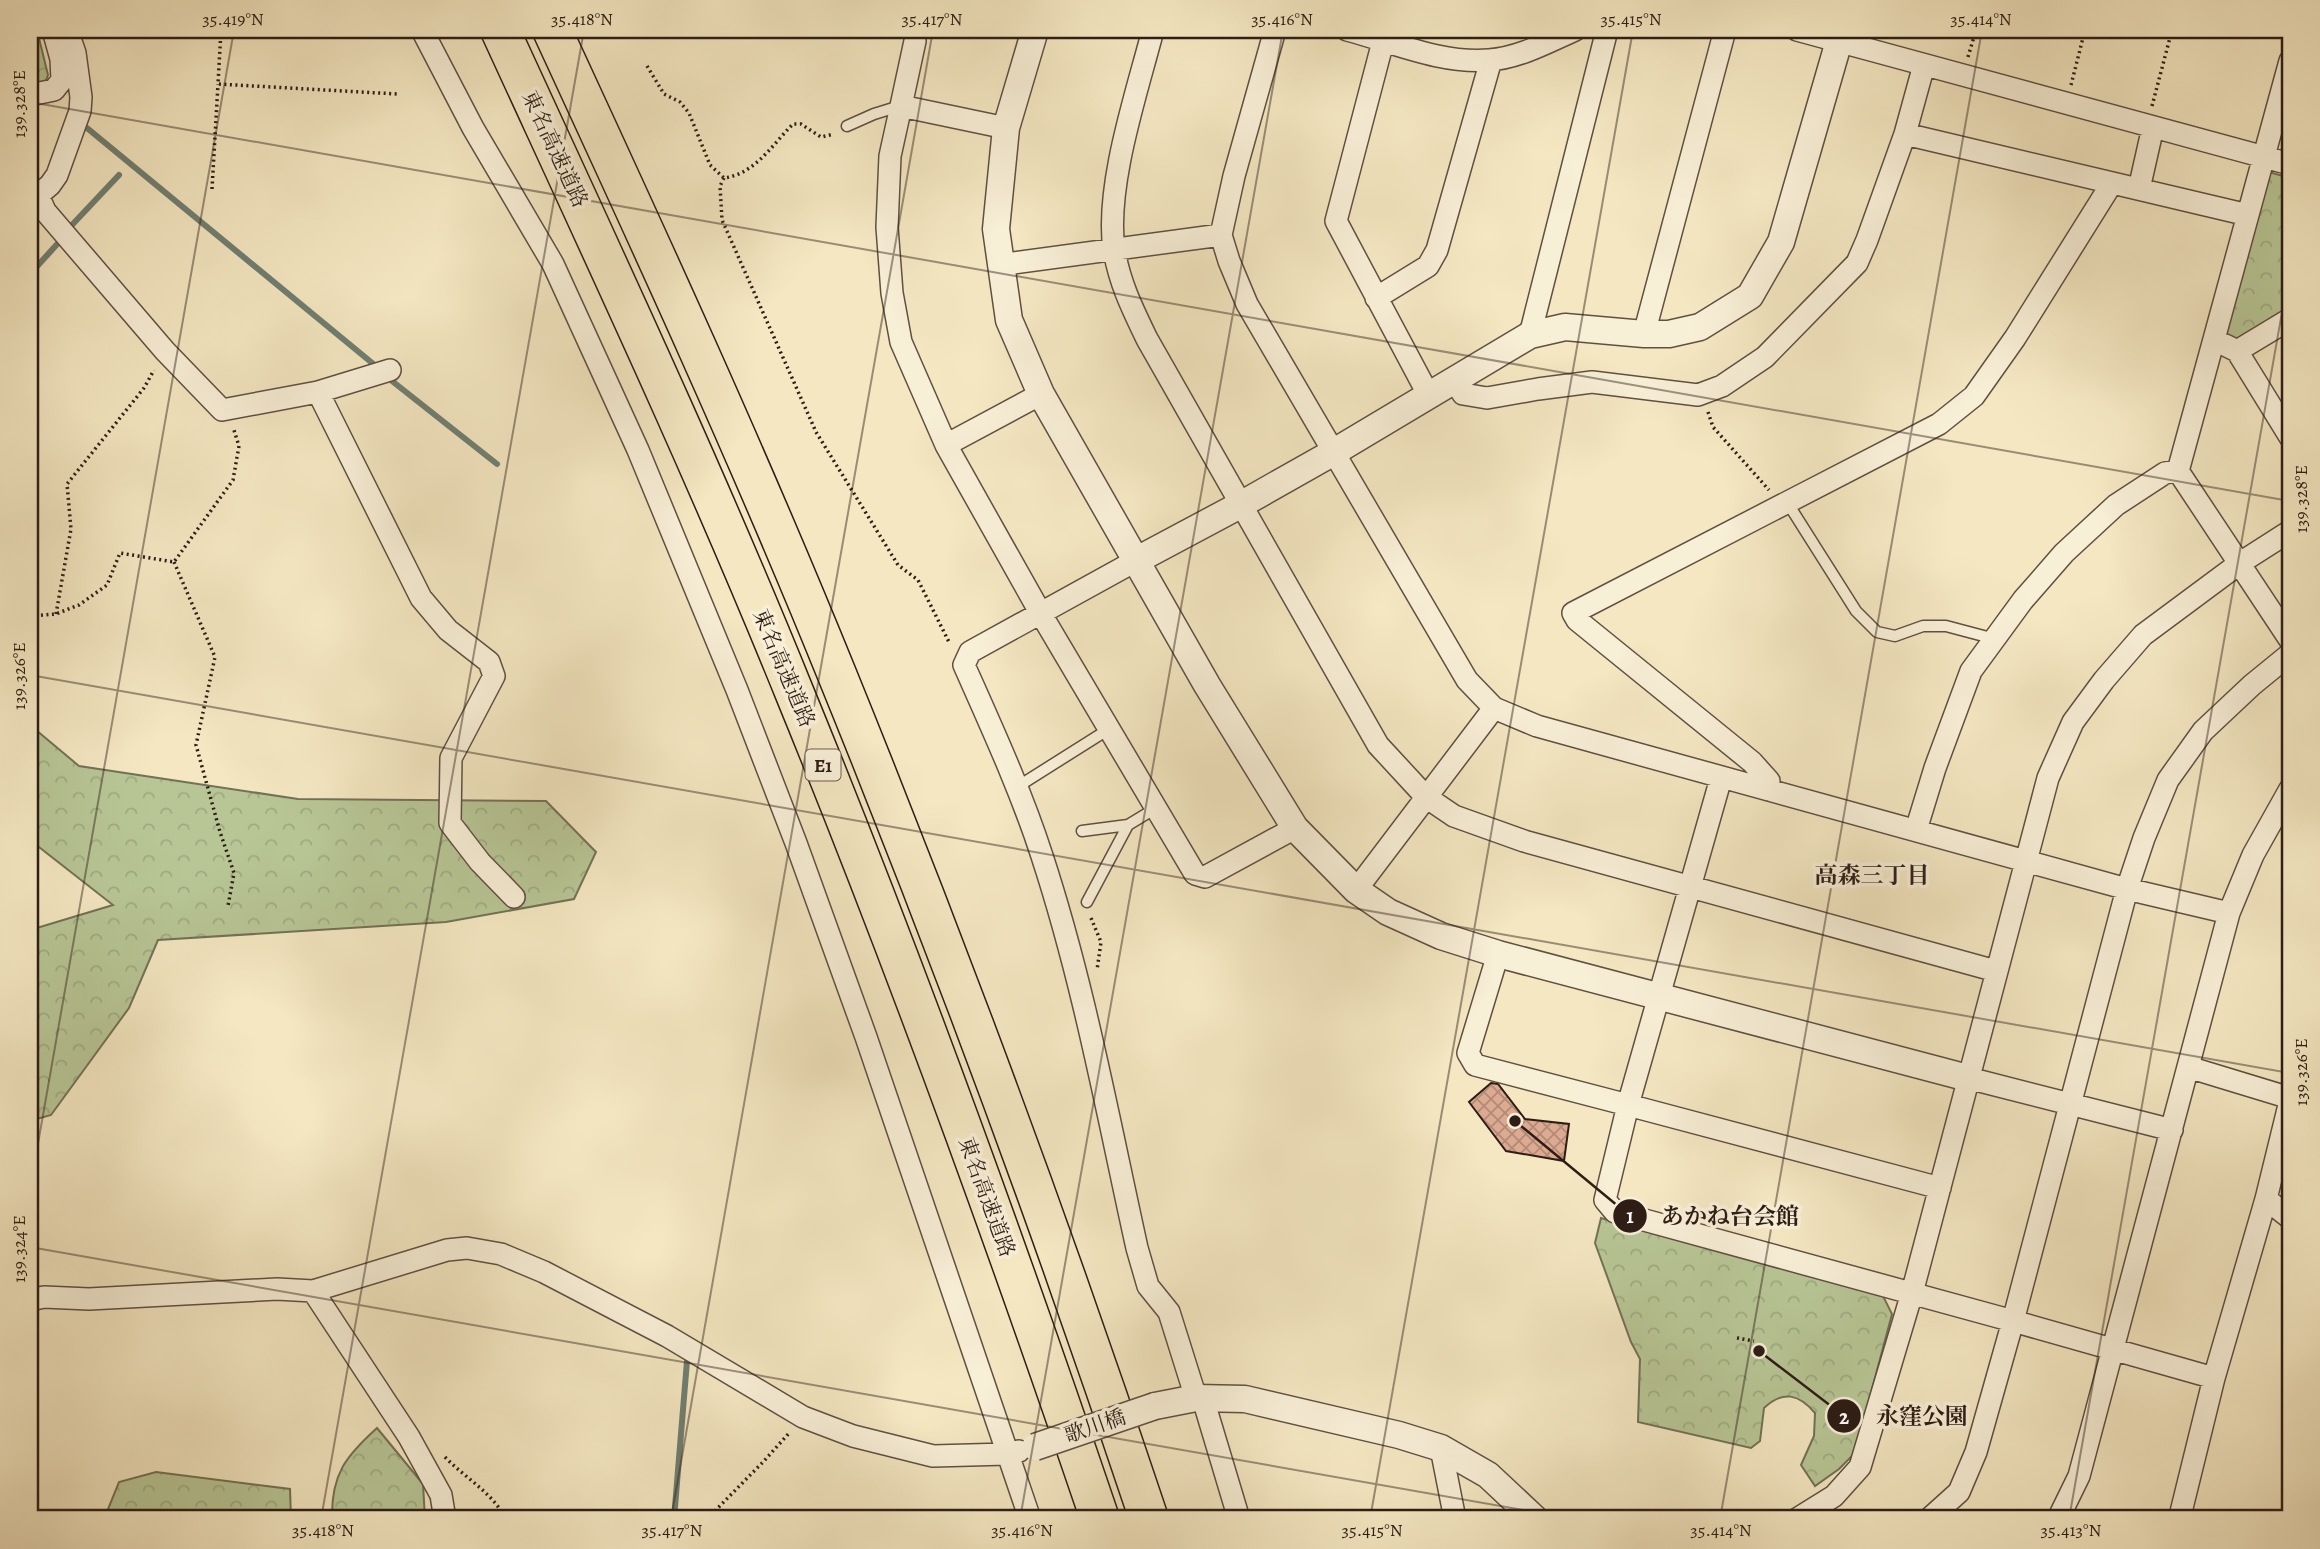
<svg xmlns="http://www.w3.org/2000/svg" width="2320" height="1549" font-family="Alegreya,'Noto Serif JP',serif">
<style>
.forest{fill:url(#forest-crowns);stroke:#727256;stroke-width:2}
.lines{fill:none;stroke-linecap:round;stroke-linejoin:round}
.stream{stroke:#707f72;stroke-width:6}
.building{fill:url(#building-cross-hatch);stroke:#2d1d16;stroke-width:2}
.service-casing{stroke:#5f5041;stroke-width:13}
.minor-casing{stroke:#5f5041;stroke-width:24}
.tertiary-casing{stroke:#5f5041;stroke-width:29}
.motorway-casing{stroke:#2d1d16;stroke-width:41}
.path{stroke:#2d1d16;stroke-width:3.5;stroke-dasharray:2 3.5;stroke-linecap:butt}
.service{stroke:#f8efd7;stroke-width:10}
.minor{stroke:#f8efd7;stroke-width:21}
.tertiary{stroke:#f8efd7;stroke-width:26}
.motorway{stroke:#f4e7c2;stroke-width:38}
.tertiary-bridge-casing{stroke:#5f5041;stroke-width:29;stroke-linecap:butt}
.tertiary-bridge{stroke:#f8efd7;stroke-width:26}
.ticks{fill:none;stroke:#2d1d16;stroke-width:2;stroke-opacity:0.45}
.labels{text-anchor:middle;stroke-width:7;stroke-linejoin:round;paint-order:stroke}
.shield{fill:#f8efd7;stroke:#6a5c50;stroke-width:2}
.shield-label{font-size:19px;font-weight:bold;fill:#2d1d16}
.street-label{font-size:21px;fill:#2d1d16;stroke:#f8efd7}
.neighbourhood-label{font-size:23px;font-weight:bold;fill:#2d1d16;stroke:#f8efd7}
.leader{fill:none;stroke:#2d1d16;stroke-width:2.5}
.callout-dot{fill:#2d1d16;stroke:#f8efd7;stroke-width:2.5}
.mark-label{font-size:21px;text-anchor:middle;font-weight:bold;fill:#fff}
.callout-label{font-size:23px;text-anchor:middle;font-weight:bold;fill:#2d1d16;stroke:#f8efd7;stroke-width:7;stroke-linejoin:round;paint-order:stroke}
.neatline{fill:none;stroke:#2d1d16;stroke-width:2.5}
.ticks-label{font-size:18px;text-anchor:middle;fill:#2d1d16}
</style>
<defs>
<pattern id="forest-crowns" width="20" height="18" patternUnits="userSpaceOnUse" patternTransform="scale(1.75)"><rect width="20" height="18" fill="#b8c696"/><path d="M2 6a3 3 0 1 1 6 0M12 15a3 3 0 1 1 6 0" fill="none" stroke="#9eaa81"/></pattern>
<pattern id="building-cross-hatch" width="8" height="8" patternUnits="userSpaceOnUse" patternTransform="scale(1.75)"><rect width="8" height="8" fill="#dcaa91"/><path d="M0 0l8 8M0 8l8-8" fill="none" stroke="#b38a75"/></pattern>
</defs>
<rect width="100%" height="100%" fill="#f4e7c2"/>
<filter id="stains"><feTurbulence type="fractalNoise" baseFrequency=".00286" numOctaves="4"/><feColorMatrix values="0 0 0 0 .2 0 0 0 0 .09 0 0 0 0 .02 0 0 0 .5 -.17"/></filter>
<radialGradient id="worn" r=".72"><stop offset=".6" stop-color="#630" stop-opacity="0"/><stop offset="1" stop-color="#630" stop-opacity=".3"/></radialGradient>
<path class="forest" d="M30,30H37L48,75L44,86L30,87Z
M2269,172L2290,178V312L2241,340L2229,337L2224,328Z
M30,725L79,766L298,799L546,801L596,852L574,899L446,922L158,940L129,1008L51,1115L30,1121V930L113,905L30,840Z
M1601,1218L1883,1296L1892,1314L1855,1453L1839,1469L1815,1486L1801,1465L1814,1436L1815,1413C1799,1394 1783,1390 1764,1408L1760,1441L1751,1448L1638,1422L1640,1359L1631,1342L1595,1243Z
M377,1428L423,1484L425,1519H332C331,1474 346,1456 377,1428Z
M156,1472L290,1489L291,1519H104L119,1482Z"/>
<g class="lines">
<path class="stream" d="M87,128L377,367
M71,226L119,175
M30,274L60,241
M392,381L497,464
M674,1519L687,1361
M994,1519L995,1514"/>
</g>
<path class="building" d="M1491,1083L1498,1084L1525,1119L1569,1124L1564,1161L1506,1151L1469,1102Z"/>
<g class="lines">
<defs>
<path id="service" d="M847,126L874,114L900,106
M1787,502L1856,611L1877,632L1895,636L1923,626H1946L1995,639
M1017,787L1109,729
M1082,831L1128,825
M1087,902L1128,825L1156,808"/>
<path id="minor" d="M422,30L473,128L553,264L638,450L737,690L796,843L866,1037L1030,1519
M1153,30C1137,92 1105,186 1114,249C1119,282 1133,310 1147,339L1378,745L1426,797L1454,816L1524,841L1996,971
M1275,30L1234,176L1221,235L1229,261L1247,304L1467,680L1494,708L1537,726L2127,889L2229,913L2253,855L2290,789
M1347,30C1393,42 1441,64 1489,60C1519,58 1548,42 1575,30
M1386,30L1336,221L1428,394
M1797,30L2290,164
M2290,61L2178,471L2290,640
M30,95L54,90L62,80L61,59L53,30
M901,106L915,41
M1006,128L901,106L890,156L887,227L892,293L901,342L946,445L1041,614L1195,874L1205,877L1295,828
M1905,134L2248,215
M2139,189L2153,127
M38,195L45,211L165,351L222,410L318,392L390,370
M30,202L50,185L57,175L80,111L81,97L75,53L67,30
M999,265L1221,235
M1376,298L1428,266L1437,250L1491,60
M1644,334L1725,30
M1530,335L1607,30
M2225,345L2237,351L2290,319
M2237,351L2290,437
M1454,380L1463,394L1487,398L1538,389L1592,382L1698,395L1722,386L1765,357L1857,263L1867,240L1905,134L1924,65
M318,392L421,598L448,630L489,662L494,676L451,758L450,823L480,862L514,897
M946,445L1041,394
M1137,560L970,652L964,665C992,728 1021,791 1042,856C1084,984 1108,1117 1137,1248L1148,1286L1169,1312L1196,1398
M2290,654L2252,685L2203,731L2168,780L2144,838L2127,889L2013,1321L2214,1378L2266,1199L2290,1101
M1769,790V781L1752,762L1577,620L1573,613L1939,424L1974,396L2015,338L2112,183
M1916,830L1935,768L1971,671L2023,600L2064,553L2116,505L2165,473L2178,471
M1356,890L1494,708
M1498,954L1468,1053L1475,1065L1628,1105L1721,778
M2188,1067L2290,1098
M1968,1078L2172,1130
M2266,1199L2290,1218
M313,1291L409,1437L441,1495L445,1519
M30,1300L44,1297L89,1299L277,1289L313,1291L447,1250L467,1248L501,1254L544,1272L667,1336L803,1417L853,1436L933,1456L1007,1454L1019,1451
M1203,1399L1239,1519
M1441,1448L1455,1519
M1797,1519L1834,1496L1860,1467L1912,1293L2048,778L2073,722L2104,680L2143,635L2240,563L2290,531
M1929,1519L1959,1492L1976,1452L2013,1321L1615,1212L1605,1200L1628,1105L1940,1188
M2058,1519L2079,1476L2229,913
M2181,1519V1512L2214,1378"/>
<path id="tertiary" d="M1035,30L1006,128L996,229L1009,320L1041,394L1207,685L1295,828L1356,890L1388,912L1441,936L1498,954L1968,1078
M1137,560L1242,504L1334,452L1530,335L1565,327L1644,334H1669L1700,327L1750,296L1781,242L1839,41
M1155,1406L1196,1398L1245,1399L1399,1435L1441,1448L1488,1475L1535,1519"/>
<path id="motorway" d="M500,30C601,250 704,469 795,694C906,965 1006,1242 1100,1519
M552,30C650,242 748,455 836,672C949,950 1054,1233 1149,1519"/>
</defs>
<use href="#service" class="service-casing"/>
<use href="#minor" class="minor-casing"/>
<use href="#tertiary" class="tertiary-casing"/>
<use href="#motorway" class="motorway-casing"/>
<path class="path" d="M221,30L218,84L397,94
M1968,57L1976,30
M647,66L664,94L680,102L689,113L710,165L724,178C755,174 772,145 793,124H801L821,137L834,134
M2071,85L2085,30
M2152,106L2172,30
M724,178L720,186L722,220L816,432L898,565L918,580L950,644
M212,189L218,84
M1708,412L1713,427L1769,490
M174,562L215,657L196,745L220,832L234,873L228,906
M56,614L71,529L67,484L144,388L154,370
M30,616L56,614L79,605L107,585L120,553L174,562L233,480L239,446L233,427
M1091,918L1101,942L1097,970
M1737,1338L1754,1341
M445,1457C466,1479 491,1491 506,1519
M707,1519L764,1461L790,1432"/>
<use href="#service" class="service"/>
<use href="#minor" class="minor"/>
<use href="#tertiary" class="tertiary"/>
<use href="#motorway" class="motorway"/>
<defs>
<path id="tertiary-bridge" d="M1035,1447L1155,1406"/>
</defs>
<use href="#tertiary-bridge" class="tertiary-bridge-casing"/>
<use href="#tertiary-bridge" class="tertiary-bridge"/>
</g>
<path class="ticks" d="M30,102L2290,501M30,675L2290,1073M30,1189L234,30M30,1247L1574,1519M321,1519L584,30M671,1519L933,30M1020,1519L1283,30M1370,1519L1633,30M1720,1519L1982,30M2069,1519L2290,267"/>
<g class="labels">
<rect class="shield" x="805.5" y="749.5" width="35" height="31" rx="5"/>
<g class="shield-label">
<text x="823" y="772">E1</text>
</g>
<g class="street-label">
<text transform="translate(555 149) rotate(65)" y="7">東名高速道路</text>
<text transform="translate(784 668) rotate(67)" y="7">東名高速道路</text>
<text transform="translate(987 1197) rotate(70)" y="7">東名高速道路</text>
<text transform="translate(1095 1426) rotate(-19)" y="7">歌川橋</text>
</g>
<g class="neighbourhood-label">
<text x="1872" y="883">高森三丁目</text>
</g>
</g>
<path class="leader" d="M1515 1121L1630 1216M1759 1351L1844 1416"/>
<g class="callout-dot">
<circle cx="1515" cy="1121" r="7"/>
<circle cx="1759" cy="1351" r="7"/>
<circle cx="1630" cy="1216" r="18"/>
<circle cx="1844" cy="1416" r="18"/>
</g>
<g class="mark-label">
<text x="1630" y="1223">1</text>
<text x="1844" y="1424">2</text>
</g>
<g class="callout-label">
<text x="1730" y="1224">あかね台会館</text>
<text x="1922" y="1424">永窪公園</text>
</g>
<rect width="2320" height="1549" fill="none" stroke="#f4e7c2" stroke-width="77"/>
<rect x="38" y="38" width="2244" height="1472" class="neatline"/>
<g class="ticks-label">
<text x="233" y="25">35.419°N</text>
<text x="582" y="25">35.418°N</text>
<text x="932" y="25">35.417°N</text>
<text x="1282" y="25">35.416°N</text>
<text x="1631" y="25">35.415°N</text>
<text x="1981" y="25">35.414°N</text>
<text transform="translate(19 104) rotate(-90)" y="6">139.328°E</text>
<text transform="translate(2301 499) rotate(-90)" y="6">139.328°E</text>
<text transform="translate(19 676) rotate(-90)" y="6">139.326°E</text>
<text transform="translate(2301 1072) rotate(-90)" y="6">139.326°E</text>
<text transform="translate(19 1249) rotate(-90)" y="6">139.324°E</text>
<text x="323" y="1536">35.418°N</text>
<text x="672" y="1536">35.417°N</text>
<text x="1022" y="1536">35.416°N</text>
<text x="1372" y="1536">35.415°N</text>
<text x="1721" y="1536">35.414°N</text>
<text x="2071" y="1536">35.413°N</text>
</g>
<rect width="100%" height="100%" filter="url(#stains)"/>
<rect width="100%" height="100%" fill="url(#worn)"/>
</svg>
